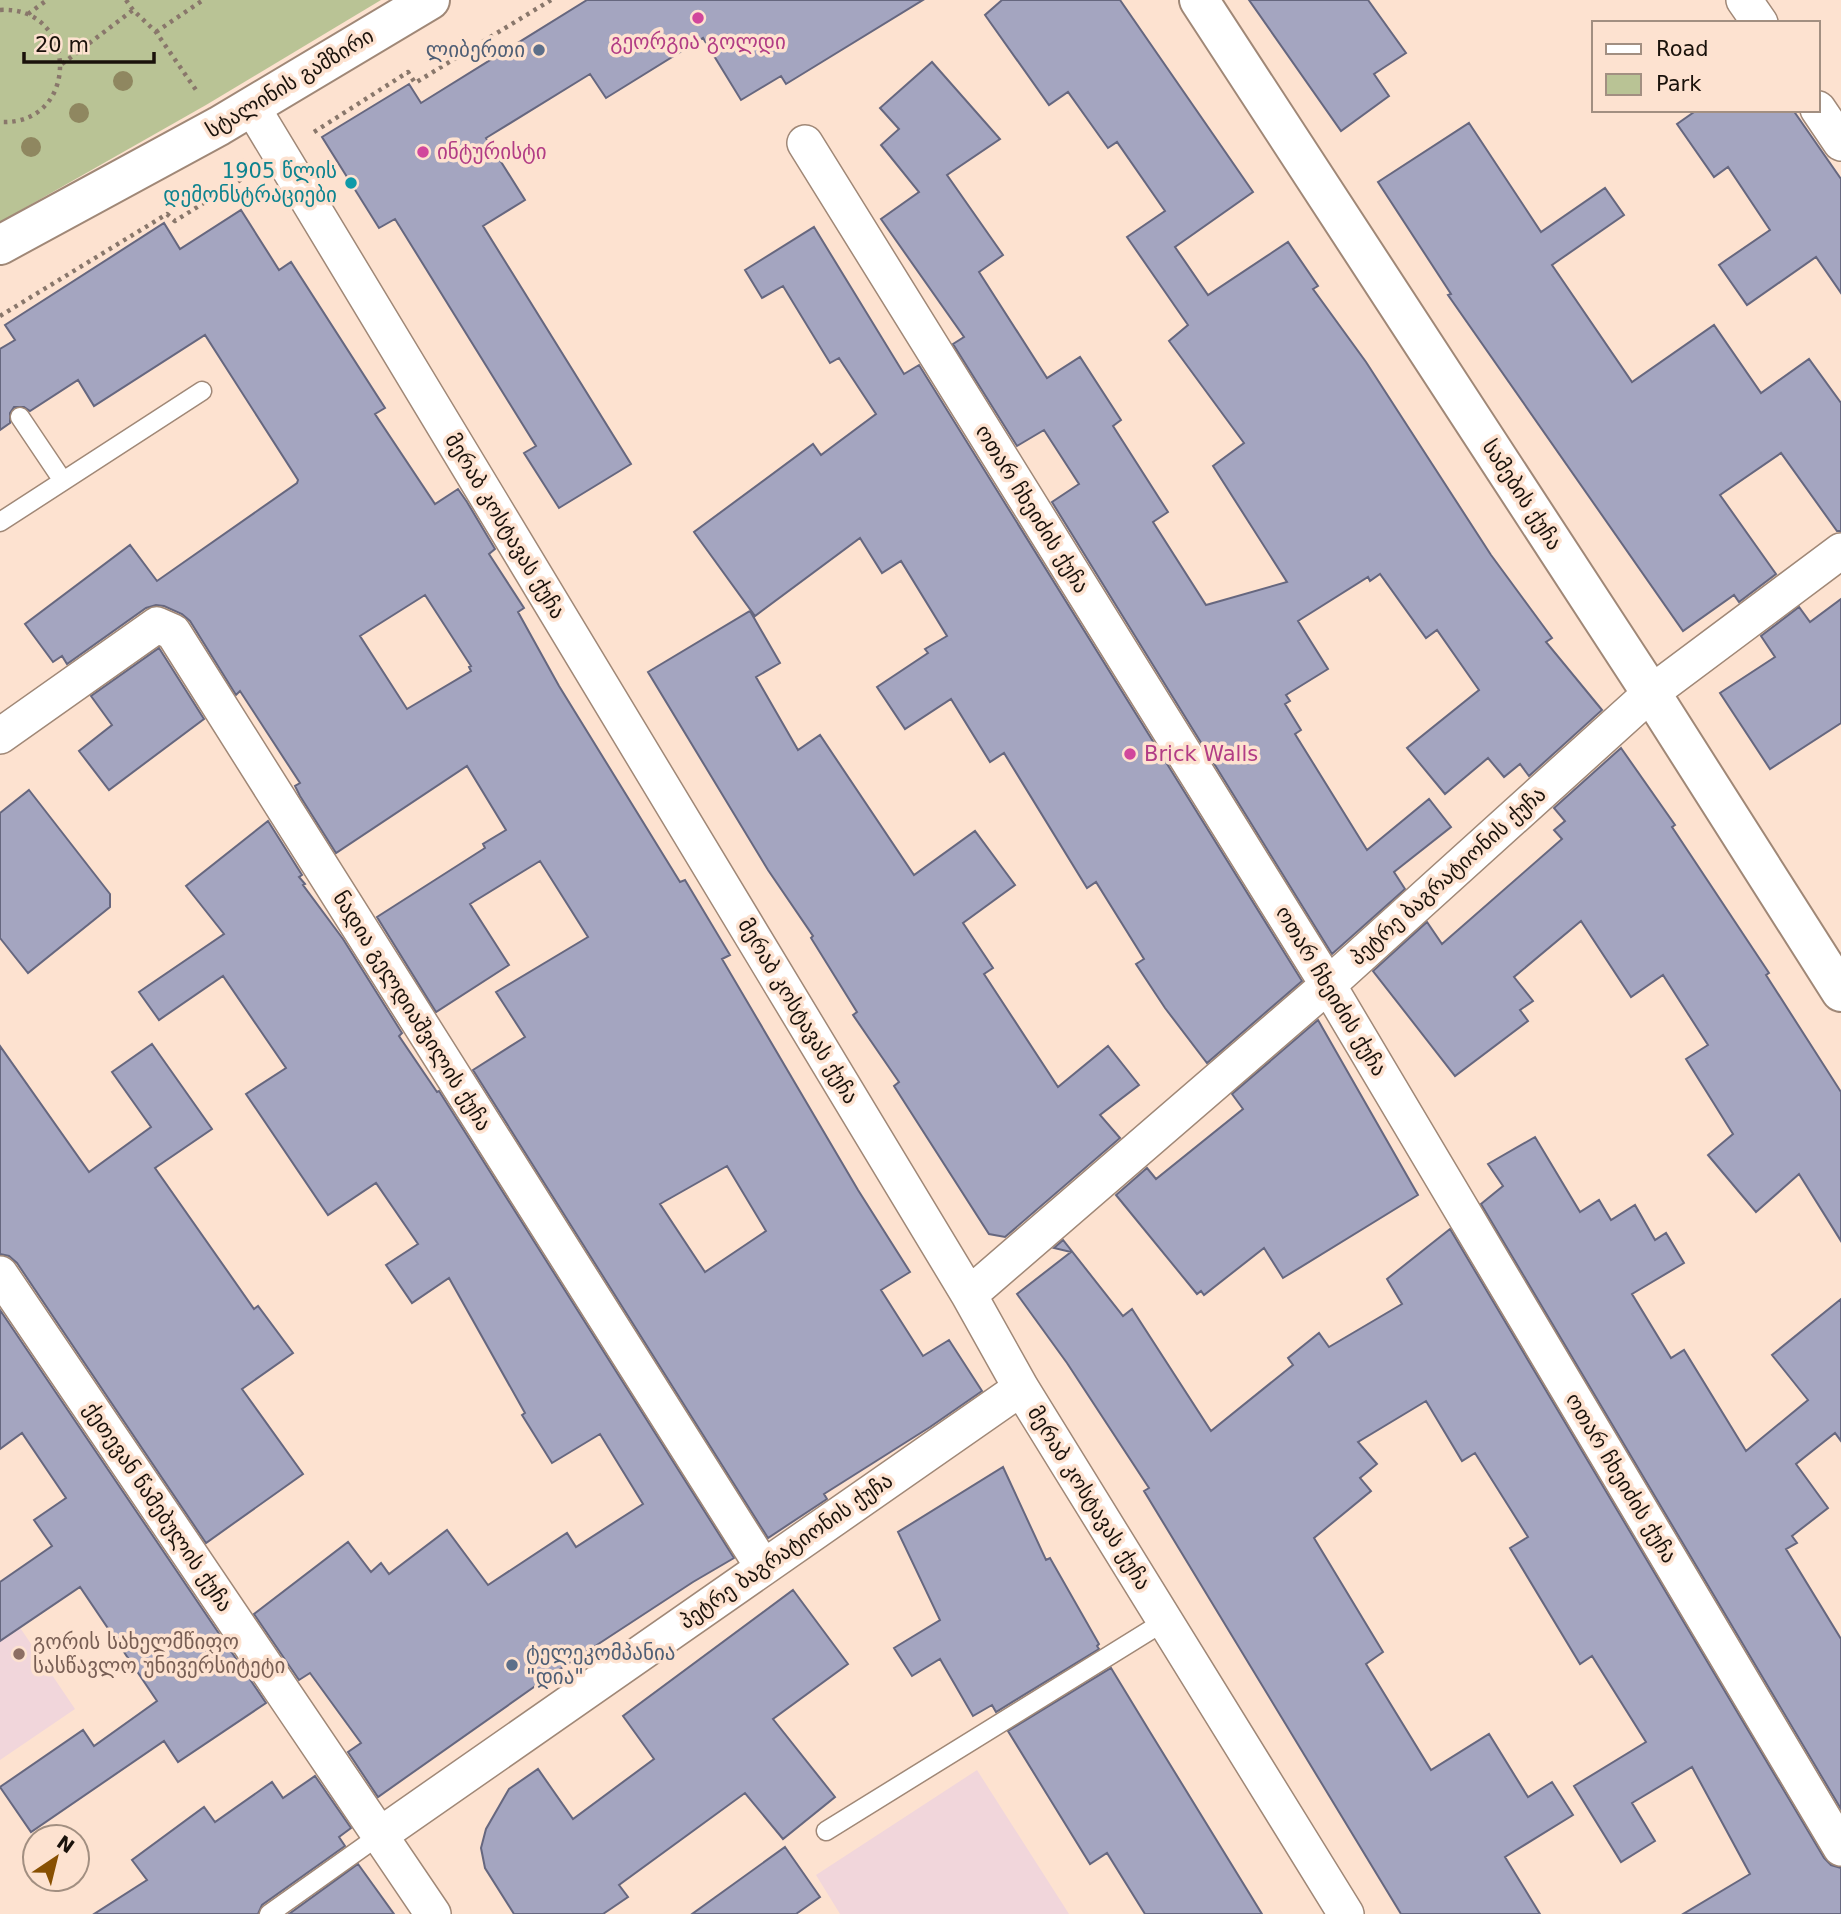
<svg xmlns="http://www.w3.org/2000/svg" width="1841" height="1914" font-family="'DejaVu Sans','Noto Sans Georgian',sans-serif">
<style>
.education{fill:#f1d6db}
.green{fill:#b9c395}
.building{fill:#a4a5c0;stroke:#66677f;stroke-width:2;fill-rule:evenodd}
.lines{fill:none;stroke-linecap:round;stroke-linejoin:round}
.service-casing{stroke:#a08877;stroke-width:21}
.minor-casing{stroke:#a08877;stroke-width:38}
.tertiary-casing{stroke:#a08877;stroke-width:42}
.secondary-casing{stroke:#a08877;stroke-width:42}
.path{stroke:#89776b;stroke-width:4.5;stroke-dasharray:3.5 5;stroke-linecap:butt}
.service{stroke:#fff;stroke-width:18}
.minor{stroke:#fff;stroke-width:35}
.tertiary{stroke:#fff;stroke-width:38}
.secondary{stroke:#fff;stroke-width:38}
.tree{fill:#8f8760}
.hotel-dot{fill:#d1479c;stroke:#fde2d0;stroke-width:2.5}
.service-dot{fill:#5c6f8a;stroke:#fde2d0;stroke-width:2.5}
.culture-dot{fill:#0f9aa8;stroke:#fde2d0;stroke-width:2.5}
.education-dot{fill:#8d6e63;stroke:#fde2d0;stroke-width:2.5}
.labels{text-anchor:middle;stroke-width:7;stroke-linejoin:round;paint-order:stroke}
.hotel-label{font-size:21px;fill:#b23c85;stroke:#fde2d0;text-anchor:start}
.service-label{font-size:21px;fill:#4e5e75;stroke:#fde2d0;text-anchor:end}
.street-label{font-size:21px;fill:#1a120b;stroke:#fde2d0}
.culture-label{font-size:21px;fill:#0d838f;stroke:#fde2d0;text-anchor:end}
.education-label{font-size:21px;fill:#785e54;stroke:#fde2d0;text-anchor:start}
</style>
<rect width="100%" height="100%" fill="#fde2d0"/>
<path class="education" d="M0,1598L75,1709L0,1760Z
M977,1770L1069,1914H840L816,1875Z"/>
<path class="green" d="M0,0H381L206,105L0,222Z"/>
<path class="building" d="M587,0H923L786,84L781,76L741,100L703,38L606,98L590,74L486,138L525,200L483,226L631,464L559,508L524,453L536,446L395,219L379,228L322,137L409,84L421,103Z
M1002,0H1120L1253,192L1175,247L1208,295L1288,242L1318,286L1313,289L1366,362L1491,555L1552,638L1546,642L1602,710L1529,776L1520,764L1504,777L1488,758L1445,794L1407,748L1479,690L1437,630L1426,638L1380,574L1370,581L1368,577L1298,621L1328,669L1286,695L1290,701L1285,704L1301,730L1295,734L1367,850L1429,799L1451,827L1394,872L1405,889L1332,954L1052,502L1079,484L1044,430L1017,446L953,344L964,337L881,219L919,192L881,145L899,129L880,108L932,62L1000,139L947,175L1003,255L979,272L1047,378L1080,357L1121,420L1113,426L1168,512L1153,522L1206,605L1287,582L1213,466L1244,443L1169,341L1188,325L1127,237L1165,211L1117,142L1108,148L1068,92L1049,105L985,15Z
M1249,0H1368L1406,53L1374,74L1389,96L1341,131Z
M1697,110H1793L1841,179V293L1816,257L1747,305L1719,265L1770,230L1728,167L1714,177L1677,124Z
M1469,123L1541,232L1605,188L1624,215L1552,265L1632,382L1714,325L1761,393L1809,359L1841,403V531H1837L1781,453L1720,495L1776,574L1739,602L1734,595L1683,631L1448,295L1451,294L1378,182Z
M241,210L279,270L291,262L385,408L375,414L435,504L458,489L467,502L495,549L489,554L524,608L518,612L559,686L680,882L685,880L730,955L722,959L858,1190L910,1272L881,1290L923,1356L949,1340L982,1391L930,1427L824,1494L827,1499L768,1538L473,1070L525,1037L496,992L588,937L540,861L470,904L509,965L436,1012L377,917L485,848L483,844L506,830L467,766L336,853L300,796L295,786L300,783L240,691L236,695L190,621L182,614L164,606L156,605L146,608L67,664L62,656L53,662L25,624L130,545L157,581L297,483L298,480L205,335L94,406L78,380L30,411L24,407H14L10,413V423L0,430V349L15,340L5,325L164,223L180,249ZM425,595L471,666L469,667L471,671L407,709L360,636ZM727,1166L766,1231L705,1272L660,1204Z
M814,227L904,374L919,365L1302,981L1207,1063L1165,1008L1136,964L1144,959L1096,882L1087,888L1004,753L990,762L951,699L905,729L877,687L928,653L925,649L947,636L901,561L882,573L860,538L755,616L694,532L813,444L821,455L876,414L839,358L830,363L783,286L762,298L745,270Z
M1841,599V723L1770,769L1720,693L1775,657L1761,636L1799,607L1810,622Z
M750,611L780,663L756,677L798,750L820,735L914,875L975,831L1015,885L963,923L993,968L984,974L1058,1087L1108,1046L1139,1085L1100,1115L1120,1138L1005,1237L989,1234L894,1086L899,1082L853,1015L857,1012L811,938L813,936L768,870L648,672Z
M159,648L204,719L109,790L79,751L112,725L91,696Z
M1621,748L1675,825L1672,827L1769,973L1766,975L1841,1092V1241L1799,1174L1756,1212L1708,1155L1733,1134L1686,1059L1708,1045L1663,975L1631,997L1581,921L1514,977L1533,1001L1520,1010L1528,1021L1455,1076L1373,971L1427,922L1442,944L1562,839L1554,830L1565,821L1554,808Z
M29,790L110,894V907L28,973L0,938V813Z
M268,821L302,875L299,877L305,884L303,885L343,939L402,1033L399,1036L437,1092L439,1091L734,1558L693,1582L551,1675L378,1797L348,1752L361,1743L310,1673L299,1680L254,1614L348,1542L371,1572L381,1563L389,1574L447,1530L488,1585L567,1533L576,1547L643,1504L600,1434L552,1463L522,1415L525,1413L449,1278L412,1303L386,1265L418,1244L376,1183L328,1215L246,1094L286,1068L223,976L159,1020L139,992L224,934L186,886Z
M1318,1020L1418,1195L1283,1278L1264,1248L1204,1295L1201,1291L1197,1294L1116,1195L1147,1168L1156,1179L1243,1109L1232,1094Z
M152,1044L212,1129L155,1168L254,1309L258,1306L293,1353L242,1389L303,1474L206,1543L17,1263L9,1256L0,1254V1046L89,1172L151,1127L112,1072Z
M1535,1137L1580,1212L1599,1200L1611,1220L1635,1205L1655,1240L1666,1233L1684,1263L1632,1294L1671,1358L1684,1350L1746,1451L1808,1400L1772,1355L1841,1299V1441L1835,1433L1796,1464L1828,1508L1792,1536L1797,1543L1786,1549L1841,1639V1809L1481,1204L1503,1186L1488,1164Z
M1450,1229L1824,1858L1831,1865L1841,1868V1914H1683L1750,1874L1692,1767L1632,1803L1655,1841L1621,1862L1574,1786L1646,1742L1592,1656L1580,1664L1510,1548L1528,1537L1475,1453L1462,1461L1426,1401L1358,1442L1377,1464L1360,1478L1371,1491L1314,1538L1383,1652L1366,1664L1431,1770L1489,1734L1528,1797L1552,1782L1573,1815L1505,1857L1540,1914H1401L1144,1491L1149,1488L1067,1363L1017,1294L1071,1252L1054,1248L1063,1240L1123,1316L1132,1309L1211,1431L1293,1365L1288,1358L1319,1333L1329,1347L1402,1304L1387,1279Z
M0,1310L266,1703L178,1762L164,1741L31,1832L0,1787L83,1730L94,1746L157,1701L80,1587L0,1641V1582L52,1546L34,1520L66,1498L22,1433L0,1449Z
M1003,1467L1046,1560L1050,1558L1099,1644L1097,1646L1099,1649L996,1712L992,1705L973,1716L940,1659L912,1676L894,1648L940,1620L898,1532Z
M793,1590L848,1664L773,1719L835,1797L783,1839L745,1793L619,1885L628,1897L603,1914H514L485,1868L481,1848L486,1829L509,1789L538,1769L573,1819L654,1759L623,1716Z
M1111,1668L1150,1732L1262,1914H1145L1107,1853L1090,1864L1048,1796L1008,1731Z
M315,1776L351,1828L339,1837L345,1846L262,1905L258,1914H94L147,1880L132,1860L204,1807L215,1822L272,1782L283,1798Z
M785,1847L820,1897L796,1914H692Z
M358,1864L394,1914H289Z"/>
<g class="lines">
<defs>
<path id="service" d="M20,417L63,481
M0,522L202,391
M826,1831L1165,1621
M269,1914L380,1835"/>
<path id="minor" d="M1744,0L1760,23
M252,107L969,1295L1021,1388L1346,1914
M1818,109L1841,143
M805,143L1328,985L1841,1848
M0,736L157,625L173,632L763,1567
M0,1274L433,1914
M969,1295L1328,985L1651,693L1841,551
M380,1835L1021,1388"/>
<path id="tertiary" d="M1199,0L1651,693L1841,992"/>
<path id="secondary" d="M0,245L219,126L430,0"/>
</defs>
<use href="#service" class="service-casing"/>
<use href="#minor" class="minor-casing"/>
<use href="#tertiary" class="tertiary-casing"/>
<use href="#secondary" class="secondary-casing"/>
<path class="path" d="M126,0L133,10L156,32L196,90
M0,10C79,5 81,126 0,122
M28,14L47,0
M156,32L203,0
M62,64L133,10
M314,132L408,72L415,83L551,0
M0,316L167,214L175,221L245,177"/>
<use href="#service" class="service"/>
<use href="#minor" class="minor"/>
<use href="#tertiary" class="tertiary"/>
<use href="#secondary" class="secondary"/>
</g>
<g class="tree">
<circle cx="123" cy="81" r="10"/>
<circle cx="79" cy="113" r="10"/>
<circle cx="31" cy="147" r="10"/>
</g>
<g class="hotel-dot">
<circle cx="698" cy="18" r="7"/>
<circle cx="423" cy="152" r="7"/>
<circle cx="1130" cy="754" r="7"/>
</g>
<g class="service-dot">
<circle cx="539" cy="50" r="7"/>
<circle cx="512" cy="1665" r="7"/>
</g>
<circle class="culture-dot" cx="351" cy="183" r="7"/>
<circle class="education-dot" cx="19" cy="1654" r="7"/>
<g class="labels">
<g class="hotel-label">
<text x="698" y="49" text-anchor="middle">გეორგია გოლდი</text>
<text x="437" y="159">ინტურისტი</text>
<text x="1144" y="761">Brick Walls</text>
</g>
<g class="service-label">
<text x="525" y="57">ლიბერთი</text>
<text x="526" y="1660" text-anchor="start">ტელეკომპანია<tspan x="526" dy="24">"დია"</tspan></text>
</g>
<g class="street-label">
<text transform="translate(290 83) rotate(-31)" y="7">სტალინის გამზირი</text>
<text transform="translate(1522 495) rotate(57)" y="7">სამების ქუჩა</text>
<text transform="translate(1032 509) rotate(58)" y="7">ოთარ ჩხეიძის ქუჩა</text>
<text transform="translate(505 526) rotate(59)" y="7">მერაბ კოსტავას ქუჩა</text>
<text transform="translate(1448 876) rotate(-42)" y="7">პეტრე ბაგრატიონის ქუჩა</text>
<text transform="translate(1331 991) rotate(59)" y="7">ოთარ ჩხეიძის ქუჩა</text>
<text transform="translate(412 1011) rotate(58)" y="7">ნადია გელდიაშვილის ქუჩა</text>
<text transform="translate(798 1011) rotate(59)" y="7">მერაბ კოსტავას ქუჩა</text>
<text transform="translate(1621 1478) rotate(59)" y="7">ოთარ ჩხეიძის ქუჩა</text>
<text transform="translate(1089 1498) rotate(58)" y="7">მერაბ კოსტავას ქუჩა</text>
<text transform="translate(158 1507) rotate(56)" y="7">ქეთევან წამებულის ქუჩა</text>
<text transform="translate(786 1551) rotate(-35)" y="7">პეტრე ბაგრატიონის ქუჩა</text>
</g>
<g class="culture-label">
<text x="337" y="178">1905 წლის<tspan x="337" dy="24">დემონსტრაციები</tspan></text>
</g>
<g class="education-label">
<text x="33" y="1649">გორის სახელმწიფო<tspan x="33" dy="24">სასწავლო უნივერსიტეტი</tspan></text>
</g>
</g>
<rect x="1592" y="21" width="228" height="91" fill="#fde2d0" stroke="#a28f81" stroke-width="2"/>
<rect x="1606" y="44" width="35" height="10" fill="#ffffff" stroke="#a28f81" stroke-width="2"/>
<text x="1656" y="56" font-size="21" fill="#1a120b">Road</text>
<rect x="1606" y="74" width="35" height="21" fill="#b9c395" stroke="#a28f81" stroke-width="2"/>
<text x="1656" y="91" font-size="21" fill="#1a120b">Park</text>
<g transform="translate(56 1858) rotate(35)"><circle r="33" fill="#fde2d0" stroke="#a28f81" stroke-width="2"/>
<path d="M0-5L12 26L0 18L-12 26Z" fill="#885002"/>
<text y="-10" font-size="19" font-weight="bold" text-anchor="middle" fill="#1a120b">N</text>
</g>
<path d="M24 52v10h130v-10" fill="none" stroke="#1a120b" stroke-width="3.5"/>
<text x="35" y="52" font-size="21" fill="#1a120b" stroke="#fde2d0" stroke-width="5" paint-order="stroke">20 m</text>
</svg>
